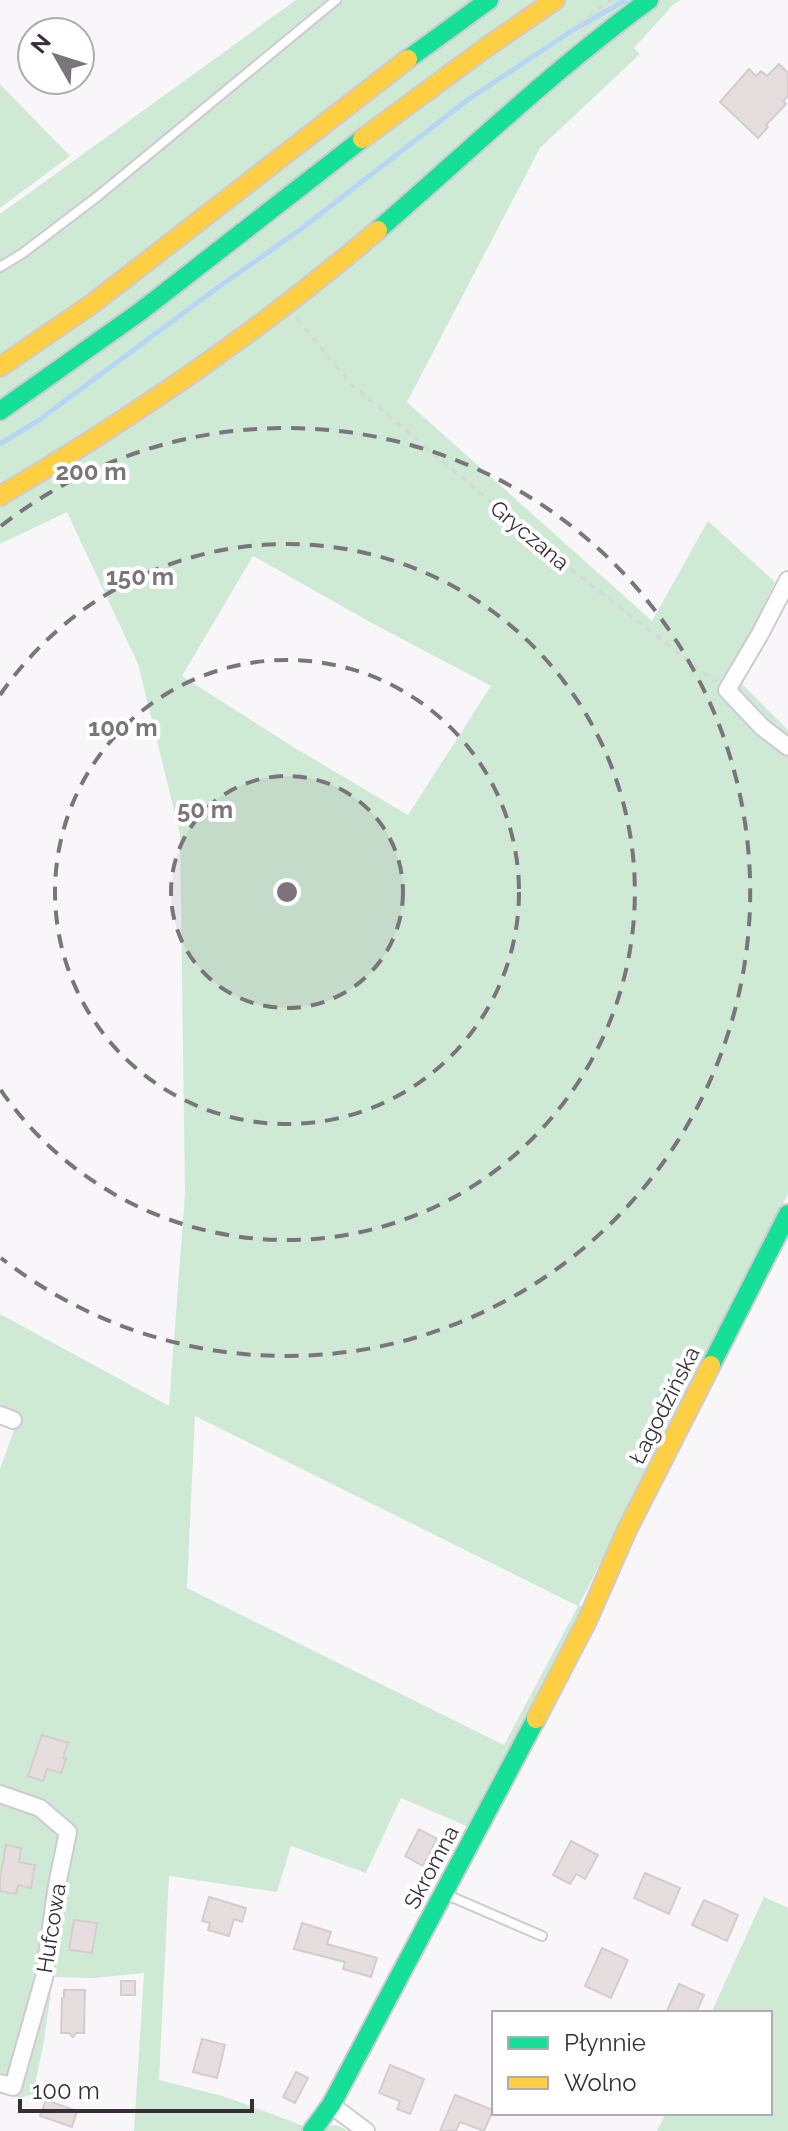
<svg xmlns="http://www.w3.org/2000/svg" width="788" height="2131" font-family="Raleway,sans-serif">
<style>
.green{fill:#ceead5;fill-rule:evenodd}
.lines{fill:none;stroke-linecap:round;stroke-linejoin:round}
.stream{stroke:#b6d6f6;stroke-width:5}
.building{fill:#e6ddde;stroke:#d5cdcd;stroke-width:2}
.lane-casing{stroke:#cfc9d1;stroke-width:12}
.street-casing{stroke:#cfc9d1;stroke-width:20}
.fast-casing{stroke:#cfc9d1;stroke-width:22}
.slow-casing{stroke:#cfc9d1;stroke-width:22}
.path{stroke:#d7d6d8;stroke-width:3;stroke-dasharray:6 6;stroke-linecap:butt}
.lane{stroke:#fefefe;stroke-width:8}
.street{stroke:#fefefe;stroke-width:16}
.fast{stroke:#16e098;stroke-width:18}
.slow{stroke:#ffcf43;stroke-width:18}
.ring{fill:none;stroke:#7b747d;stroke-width:4;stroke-dasharray:14 10}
.labels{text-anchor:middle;stroke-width:8;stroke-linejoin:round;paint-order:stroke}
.street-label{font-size:22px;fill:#372e3a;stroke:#fff}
.centre{fill:#7b747d;stroke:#fff;stroke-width:4}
.ring-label{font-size:24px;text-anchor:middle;font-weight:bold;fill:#7b747d;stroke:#fff;stroke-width:8;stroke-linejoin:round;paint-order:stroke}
</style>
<rect width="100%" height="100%" fill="#f9f6fa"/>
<path class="green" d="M296,0H681L674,4L634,48L640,54L540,148L407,402L652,621L708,521L775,582L731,673L788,730V1194L579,1605L598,1616L485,1834L401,1798L366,1873L291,1846L277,1892L169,1876L159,2080L226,2097L309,2128L337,2125L349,2131H134L144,1973L94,1978L53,1977L44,2041L33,2094L20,2098L0,2091V1469L20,1414L0,1406V1314L169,1406L185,1194L180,834L138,664L67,512L0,544V214ZM253,556L370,622L491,686L408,815L295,748L182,676ZM195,1416L578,1606L504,1745L187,1588Z
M0,84L70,156L0,208Z
M764,1897L788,1908V2131H657L666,2113H770V2013H711Z"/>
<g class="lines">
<path class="stream" d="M0,444L39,420L213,291L301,229L466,101L573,30L626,0"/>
</g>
<path class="building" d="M779,64L788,73V96L783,101L786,104L766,125L768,127L758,138L720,102L749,69L756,76L761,71L767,76Z
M42,1735L68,1743L63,1758L66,1759L61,1773L47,1769L43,1781L28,1776Z
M419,1829L437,1839L423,1866L405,1856Z
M571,1841L598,1855L585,1879L576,1874L570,1884L553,1875Z
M6,1845L21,1848L19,1862L35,1865L31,1888L18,1885L16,1894L0,1891V1878Z
M645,1873L680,1888L669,1914L634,1898Z
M209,1897L246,1908L242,1922L234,1919L229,1936L208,1930L210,1923L202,1921Z
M704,1900L738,1915L727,1941L692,1925Z
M74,1920L97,1923L92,1953L69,1950Z
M302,1923L331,1932L327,1944L377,1958L371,1977L343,1969L345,1962L294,1949Z
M602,1948L628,1960L611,1998L585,1986Z
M121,1981H135V1995H121Z
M679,1984L704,1995L696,2013H666Z
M64,1990H85L84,2033H76L73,2037L69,2033H61L62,1998H64Z
M202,2039L225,2045L217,2078L193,2072Z
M390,2065L424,2079L410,2114L397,2109L400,2101L379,2093Z
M296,2072L308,2078L295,2103L283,2097Z
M455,2095L493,2110L484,2131L460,2122L456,2131H440Z
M46,2100L77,2111L72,2127L40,2116Z"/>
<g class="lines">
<defs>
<path id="lane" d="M0,267L23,253L98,196L336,0
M445,1894L542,1936"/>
<path id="street" d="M788,580L760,634L727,690L762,727L788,747
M0,1415L13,1420
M0,1794L40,1808L68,1832L57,1885L44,1978L13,2087L0,2083
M331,2105L366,2131"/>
<path id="fast" d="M408,59L489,0
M378,230C468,152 553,70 649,0
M0,411L141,311L362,139
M711,1365L788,1214
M312,2131L331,2105L536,1719"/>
<path id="slow" d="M362,139L484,49L555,0
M0,367L92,304L408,59
M0,496C134,417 260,331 378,230
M536,1719L587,1621L627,1530L711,1365"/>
</defs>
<use href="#lane" class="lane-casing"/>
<use href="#street" class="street-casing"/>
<use href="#fast" class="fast-casing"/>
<use href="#slow" class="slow-casing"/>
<path class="path" d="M582,25L581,22L611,0
M297,319L352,385L572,570L716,682"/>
<use href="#lane" class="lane"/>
<use href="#street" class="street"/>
<use href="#fast" class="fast"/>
<use href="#slow" class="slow"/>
</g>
<circle cx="287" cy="892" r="116" fill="#7b747d" fill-opacity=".12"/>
<g class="ring">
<circle cx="287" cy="892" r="116"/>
<circle cx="287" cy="892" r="232"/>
<path d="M0 695A348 348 0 1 1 0 1089"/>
<path d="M1 526A464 464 0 1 1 1 1258"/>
</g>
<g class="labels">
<g class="street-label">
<text transform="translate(530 535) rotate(40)" y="8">Gryczana</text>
<text transform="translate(664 1405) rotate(-63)" y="8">Łagodzińska</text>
<text transform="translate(431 1867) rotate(-62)" y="8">Skromna</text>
<text transform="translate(51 1928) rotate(-81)" y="8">Hufcowa</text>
</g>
</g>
<circle cx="287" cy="892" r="12" class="centre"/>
<g class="ring-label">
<text x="91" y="480">200 m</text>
<text x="140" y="585">150 m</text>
<text x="123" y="736">100 m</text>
<text x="205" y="818">50 m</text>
</g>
<rect x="492" y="2011" width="280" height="104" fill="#ffffff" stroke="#afabb0" stroke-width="2"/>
<rect x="508" y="2037" width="40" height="12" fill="#16e098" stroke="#afabb0" stroke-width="2"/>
<text x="564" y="2051" font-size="24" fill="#372e3a">Płynnie</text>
<rect x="508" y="2077" width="40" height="12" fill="#ffcf43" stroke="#afabb0" stroke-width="2"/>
<text x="564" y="2091" font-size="24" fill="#372e3a">Wolno</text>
<g transform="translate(56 56) rotate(309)"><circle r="38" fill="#ffffff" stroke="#afabb0" stroke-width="2"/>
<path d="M0-6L14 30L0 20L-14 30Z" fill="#7b747d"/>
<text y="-12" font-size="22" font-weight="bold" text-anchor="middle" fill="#372e3a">N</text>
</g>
<path d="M20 2099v12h232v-12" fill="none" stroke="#372e3a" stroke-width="4"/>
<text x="32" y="2099" font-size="24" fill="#372e3a" stroke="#ffffff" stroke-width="6" paint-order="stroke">100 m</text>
</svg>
